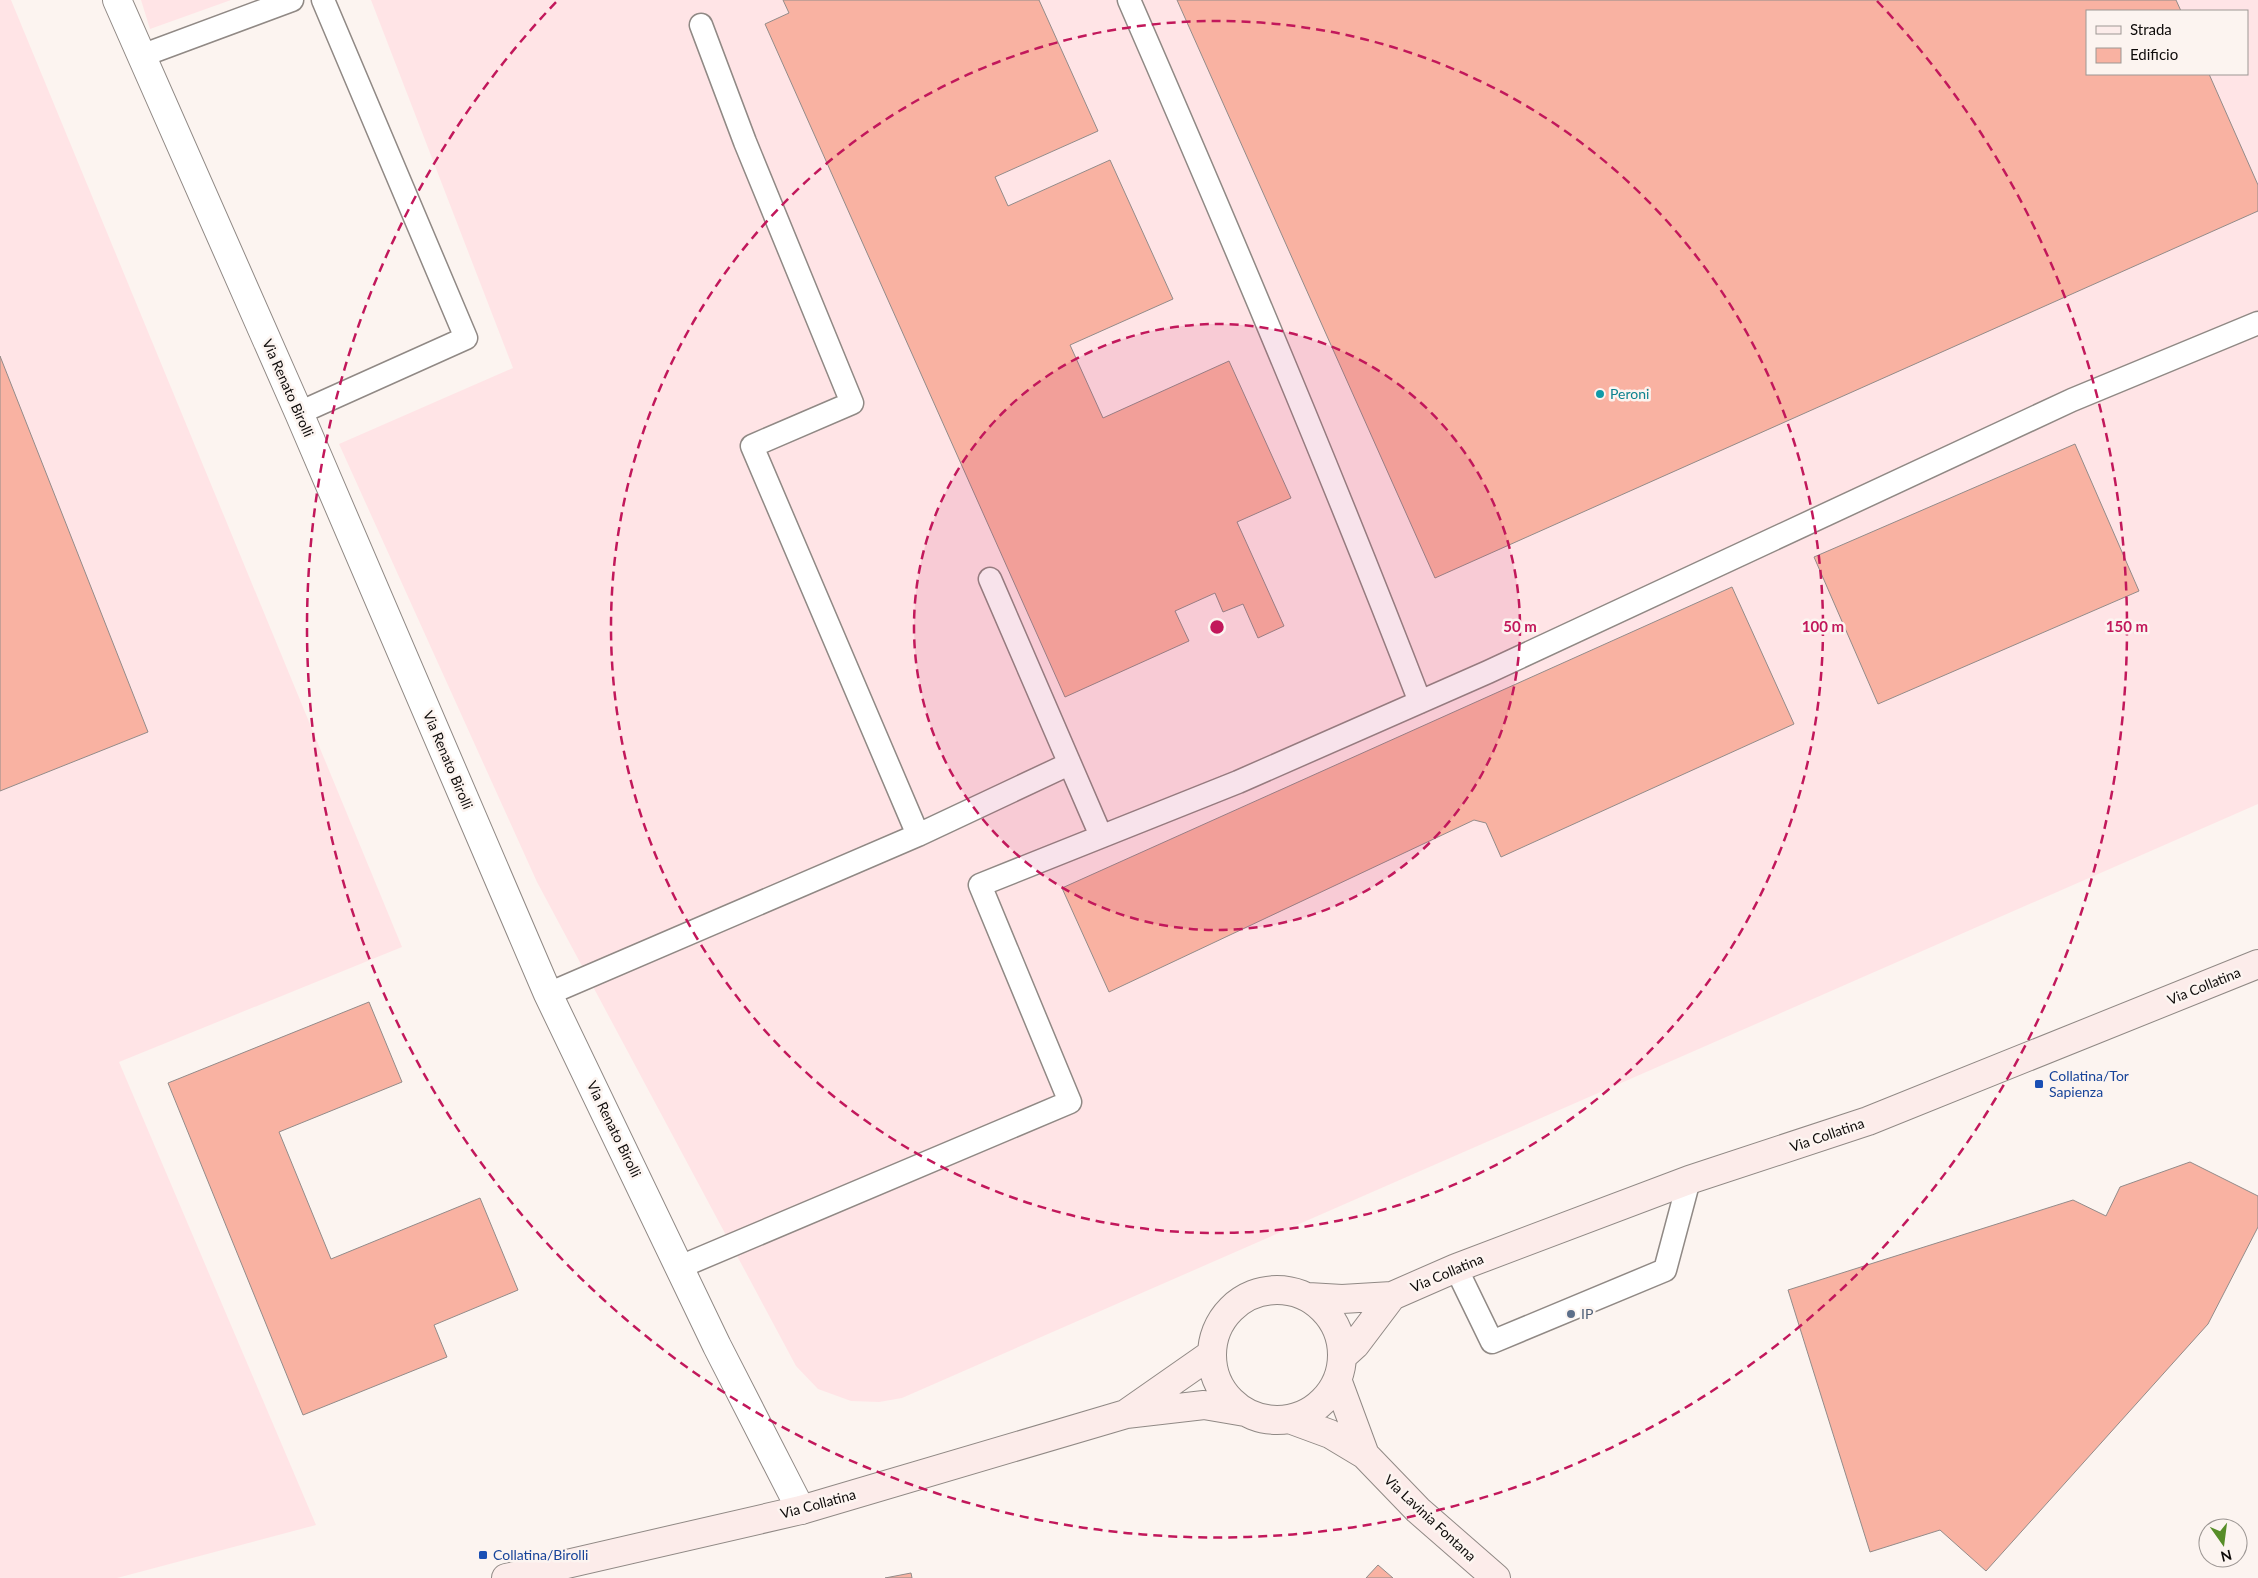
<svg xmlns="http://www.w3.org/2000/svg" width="2258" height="1578" font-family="Lato,sans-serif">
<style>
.industrial{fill:#ffe4e6;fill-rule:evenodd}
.building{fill:#f9b2a2;stroke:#938b89}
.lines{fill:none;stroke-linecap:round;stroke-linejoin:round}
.lane-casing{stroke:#908985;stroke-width:25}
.street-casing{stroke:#908985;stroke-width:30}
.secondary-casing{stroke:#908985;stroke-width:30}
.lane{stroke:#fff;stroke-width:22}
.street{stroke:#fff;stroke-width:28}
.secondary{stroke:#fcecea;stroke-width:28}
.ring{fill:none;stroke:#c2185b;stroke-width:2.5;stroke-dasharray:9 6}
.culture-dot{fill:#0f9aa8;stroke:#fcf4f0;stroke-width:2}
.transit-dot{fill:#1a4fb4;stroke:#fcf4f0;stroke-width:2}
.service-dot{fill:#5c6f8a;stroke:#fcf4f0;stroke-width:2}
.labels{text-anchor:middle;stroke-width:5;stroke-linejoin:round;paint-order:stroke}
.street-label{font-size:14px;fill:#0e0b0a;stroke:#fcf4f0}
.culture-label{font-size:14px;fill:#0d838f;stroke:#fcf4f0;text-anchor:start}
.transit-label{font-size:14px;fill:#164399;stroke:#fcf4f0;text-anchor:start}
.service-label{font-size:14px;fill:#4e5e75;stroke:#fcf4f0;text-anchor:start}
.centre{fill:#c2185b;stroke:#fcf4f0;stroke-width:2.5}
.ring-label{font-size:15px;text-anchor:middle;font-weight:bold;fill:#c2185b;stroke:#fcf4f0;stroke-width:5;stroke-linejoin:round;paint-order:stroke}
</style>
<rect width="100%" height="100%" fill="#fcf4f0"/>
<path class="industrial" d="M0,0H11L402,947L119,1062L316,1525L117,1578H0Z
M141,0H231L150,29Z
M371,0H2258V804L902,1398L879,1402L851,1401L818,1389L796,1366L537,882L339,444L513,368ZM2087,11H2247V74H2087Z"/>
<path class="building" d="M783,0H1039L1098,131L995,177L1008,206L1110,160L1173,299L1070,345L1103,418L1229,361L1291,498L1237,522L1284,626L1258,638L1243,604L1223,612L1215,593L1175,611L1189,641L1065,697L765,24L789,13Z
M1177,0H2176L2181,11H2087V74H2209L2258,185V211L1435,578Z
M0,356L148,732L0,791Z
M2075,444L2139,591L1878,704L1814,557Z
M1732,587L1794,724L1501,857L1486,823L1474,820L1109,992L1062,888Z
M369,1002L402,1082L279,1132L331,1259L480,1198L518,1290L434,1325L447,1357L303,1415L168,1083Z
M2190,1162L2258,1196V1227L2208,1324L1986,1571L1940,1530L1870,1552L1788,1290L2073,1200L2106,1216L2120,1187Z
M1378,1565L1393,1578H1366Z
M911,1573L912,1578H885Z"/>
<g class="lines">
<defs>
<path id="lane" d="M1129,0C1230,232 1329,466 1420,702
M141,56L292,0
M299,413L466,338L323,0
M990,579L1101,836
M918,835L1069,764
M548,994L918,835L752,446L852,403L745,142L701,25
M680,1267L1070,1102L980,885L1238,782L1488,672L2072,400L2258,323
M1456,1268L1492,1342L1665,1270L1689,1180"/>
<path id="street" d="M117,0L299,413L548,994L717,1346L801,1510"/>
<path id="secondary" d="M1212 1355a65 65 0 1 1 130 0a65 65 0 1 1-130 0Z
M1308,1297L1342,1299L1392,1296L1456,1268L1689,1180L1868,1121L2258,964
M1344,1355L1355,1345L1392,1296
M1338,1382L1365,1455
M1127,1413L1210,1355
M1292,1420L1330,1434L1365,1455L1418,1510L1496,1578
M506,1578L801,1510L1126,1414L1204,1405L1245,1412"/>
</defs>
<use href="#lane" class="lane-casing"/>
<use href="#street" class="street-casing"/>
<use href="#secondary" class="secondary-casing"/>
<use href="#lane" class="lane"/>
<use href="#street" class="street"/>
<use href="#secondary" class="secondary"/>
</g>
<circle cx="1217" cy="627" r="303" fill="#c2185b" fill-opacity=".12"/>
<g class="ring">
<circle cx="1217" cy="627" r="303"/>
<circle cx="1217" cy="627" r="606"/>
<path d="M1877 1A910 910 0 1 1 557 1"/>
</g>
<circle class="culture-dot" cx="1600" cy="394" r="5"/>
<g class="transit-dot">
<rect x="2034" y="1079" width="10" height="10" rx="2.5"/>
<rect x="478" y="1550" width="10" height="10" rx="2.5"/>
</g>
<circle class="service-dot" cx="1571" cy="1314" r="5"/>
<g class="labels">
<g class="street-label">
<text transform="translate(288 388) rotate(66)" y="5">Via Renato Birolli</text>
<text transform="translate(448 760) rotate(67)" y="5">Via Renato Birolli</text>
<text transform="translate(2204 986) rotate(-22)" y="5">Via Collatina</text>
<text transform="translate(614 1129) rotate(64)" y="5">Via Renato Birolli</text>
<text transform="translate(1827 1135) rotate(-19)" y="5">Via Collatina</text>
<text transform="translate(1447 1273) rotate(-23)" y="5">Via Collatina</text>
<text transform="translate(818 1504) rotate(-15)" y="5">Via Collatina</text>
<text transform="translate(1430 1518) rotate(43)" y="5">Via Lavinia Fontana</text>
</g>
<g class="culture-label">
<text x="1610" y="399">Peroni</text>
</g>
<g class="transit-label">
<text x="2049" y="1081">Collatina/Tor<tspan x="2049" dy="16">Sapienza</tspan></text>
<text x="493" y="1560">Collatina/Birolli</text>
</g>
<g class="service-label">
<text x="1581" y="1319">IP</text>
</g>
</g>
<circle cx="1217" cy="627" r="8" class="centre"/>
<g class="ring-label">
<text x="1520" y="632">50 m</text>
<text x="1823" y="632">100 m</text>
<text x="2127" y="632">150 m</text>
</g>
<rect x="2086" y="10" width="162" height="65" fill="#fcf4f0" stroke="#9d9794"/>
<rect x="2096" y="26" width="25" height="8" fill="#fcecea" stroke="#9d9794"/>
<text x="2130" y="35" font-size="15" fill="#0e0b0a">Strada</text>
<rect x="2096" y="48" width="25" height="15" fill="#f9b2a2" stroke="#9d9794"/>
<text x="2130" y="60" font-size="15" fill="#0e0b0a">Edificio</text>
<g transform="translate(2223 1543) rotate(166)"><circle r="24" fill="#fcf4f0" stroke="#9d9794"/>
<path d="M0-4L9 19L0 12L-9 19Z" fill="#568d28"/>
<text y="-8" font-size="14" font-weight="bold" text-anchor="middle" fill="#0e0b0a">N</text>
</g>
</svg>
